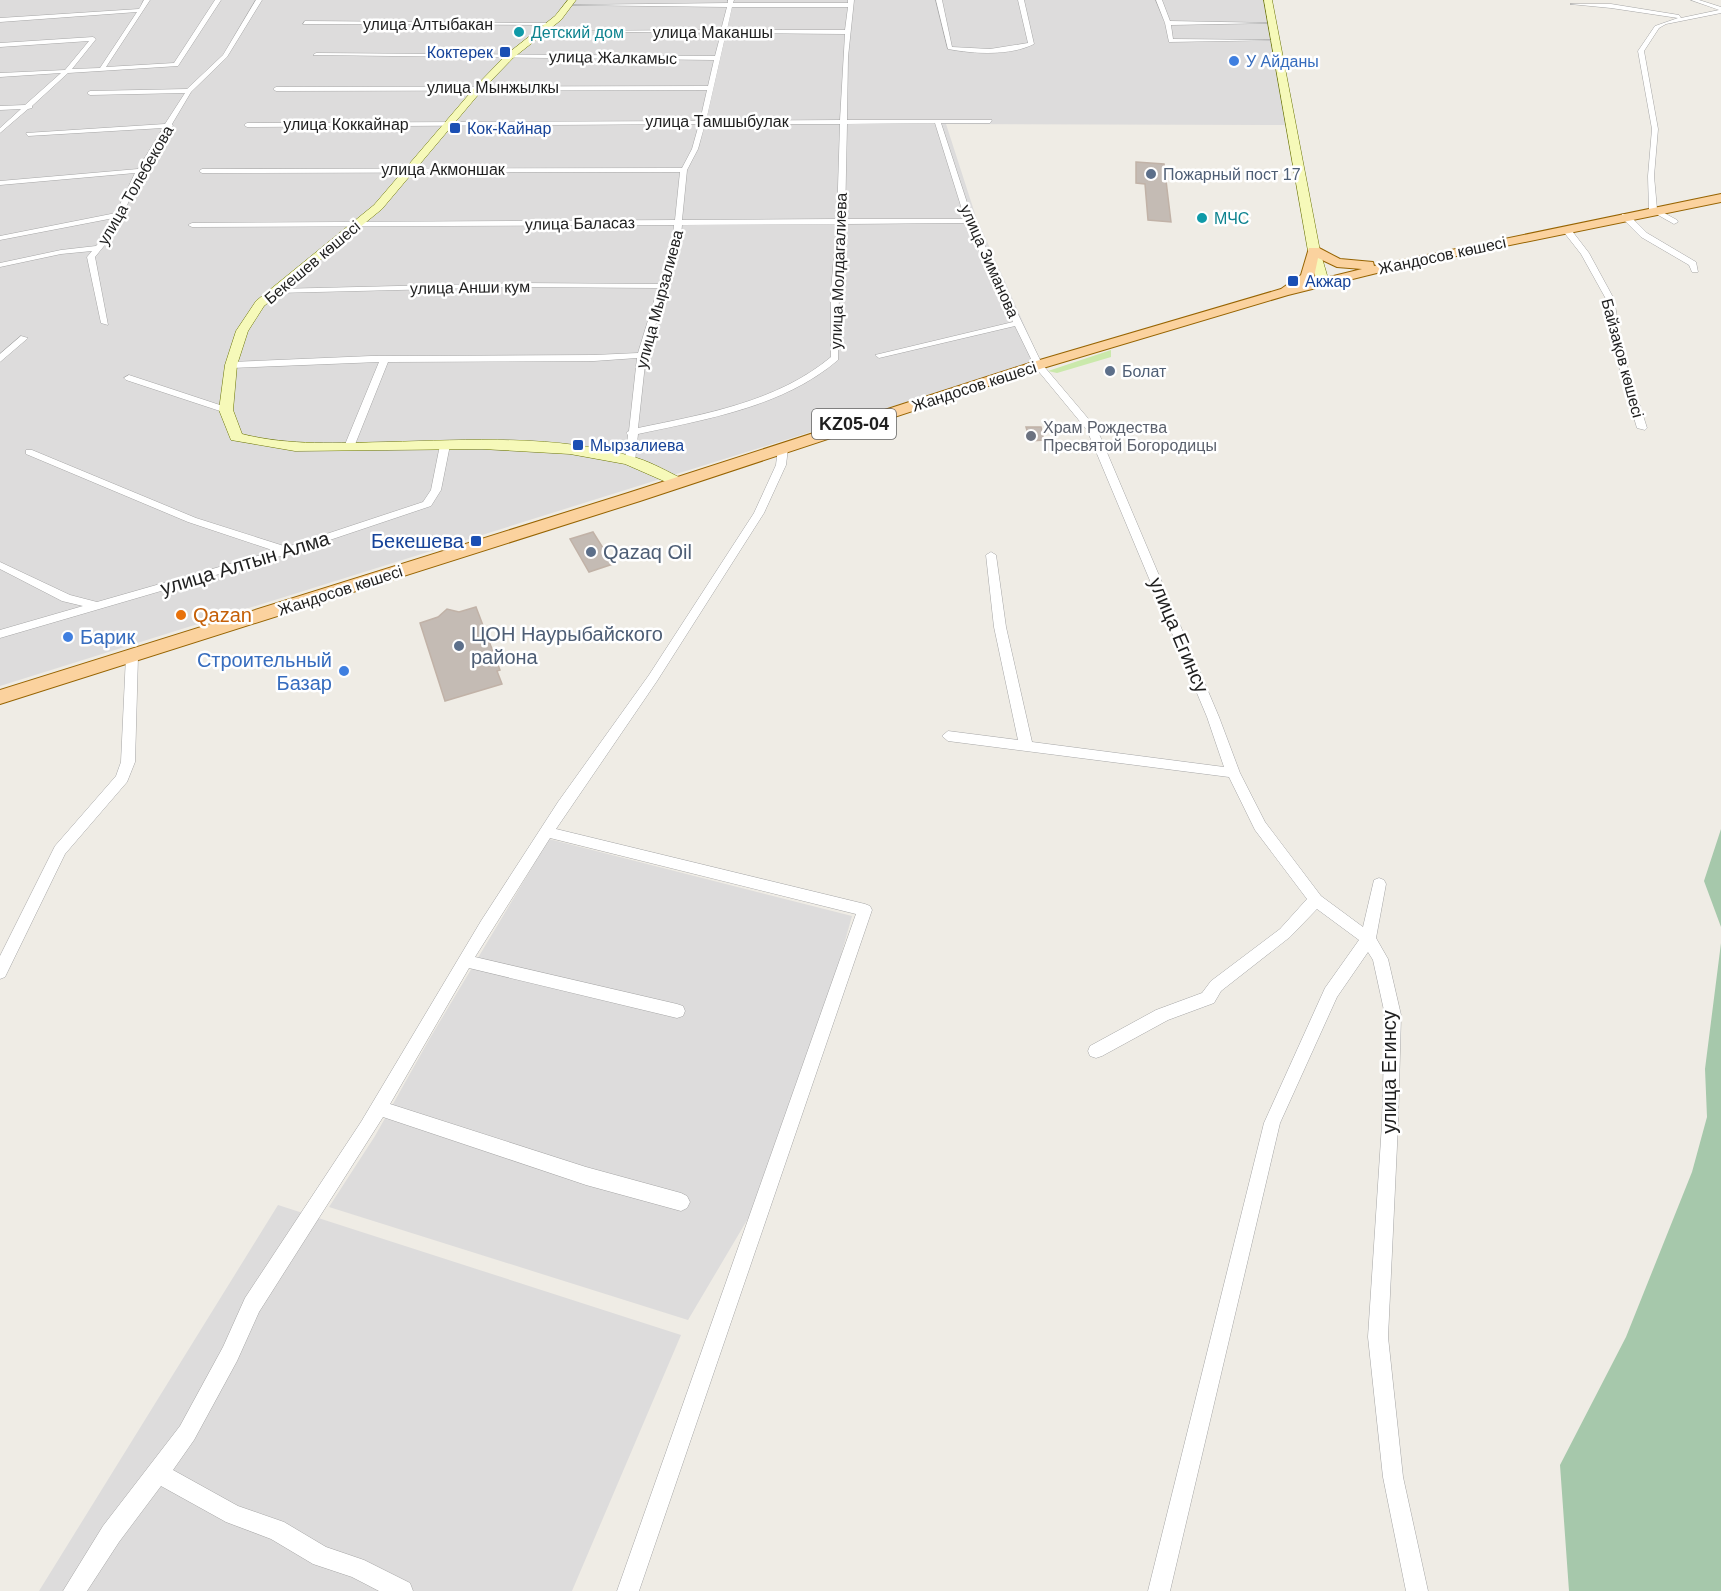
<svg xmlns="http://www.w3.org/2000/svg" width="1721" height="1591" font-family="Arial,sans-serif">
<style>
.residential{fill:#dddcdc}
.grass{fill:#cae9ab}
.cemetery{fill:#a6c8ab}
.building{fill:#c4bbb4;stroke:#c1b2a7;stroke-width:1.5}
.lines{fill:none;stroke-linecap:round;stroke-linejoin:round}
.street-casing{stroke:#a6a6a6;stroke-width:1}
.secondary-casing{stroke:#6b7506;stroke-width:1}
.primary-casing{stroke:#976402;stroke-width:2}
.street{fill:#fff;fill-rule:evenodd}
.secondary{fill:#f6f9b9;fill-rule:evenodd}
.primary{fill:#fbd29e;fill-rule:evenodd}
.culture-dot{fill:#0f9aa8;stroke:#fff;stroke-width:2}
.transit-dot{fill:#1a4fb4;stroke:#fff;stroke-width:2}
.shop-dot{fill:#3f7fe0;stroke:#fff;stroke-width:2}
.service-dot{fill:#5c6f8a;stroke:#fff;stroke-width:2}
.worship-dot{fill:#6b7280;stroke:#fff;stroke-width:2}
.food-dot{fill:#e8710a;stroke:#fff;stroke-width:2}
.labels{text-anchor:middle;stroke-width:5;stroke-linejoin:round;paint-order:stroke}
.far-street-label{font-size:16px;fill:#1f1f1f;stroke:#fff}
.far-culture-label{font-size:16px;fill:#0d838f;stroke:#fff;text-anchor:start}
.far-transit-label{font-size:16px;fill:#164399;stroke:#fff;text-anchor:start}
.far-shop-label{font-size:16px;fill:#366cbe;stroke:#fff;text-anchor:start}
.far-service-label{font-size:16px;fill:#4e5e75;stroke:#fff;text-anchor:start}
.far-worship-label{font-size:16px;fill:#5b616d;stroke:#fff;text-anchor:start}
.shield{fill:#fff;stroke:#626262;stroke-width:1.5}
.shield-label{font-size:18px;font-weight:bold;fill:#1f1f1f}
.transit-label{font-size:20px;fill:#164399;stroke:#fff;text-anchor:end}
.service-label{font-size:20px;fill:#4e5e75;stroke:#fff;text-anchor:start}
.street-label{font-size:20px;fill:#1f1f1f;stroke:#fff}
.food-label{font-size:20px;fill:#c56008;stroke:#fff;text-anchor:start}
.shop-label{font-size:20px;fill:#366cbe;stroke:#fff;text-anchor:start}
</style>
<rect width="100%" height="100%" fill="#efece5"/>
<path class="residential" d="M0,0H1272L1296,125L946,124L976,217L1040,360L0,686Z
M549,839L852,916L798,1109L756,1205L688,1320L329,1207L375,1136L430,1038Z
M278,1205L681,1335L572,1591H39Z"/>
<path class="grass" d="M1111,350V357L1057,373L1048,371Z"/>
<path class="cemetery" d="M1721,829V927L1704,881Z
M1721,943V1591H1569L1560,1465L1626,1337L1692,1172L1707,1117L1705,1069Z"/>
<path class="building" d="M1136,162L1164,164L1171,222L1148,220L1145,184L1136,183Z
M1026,427H1041L1044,440L1030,441Z
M593,532L613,564L589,572L570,539Z
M476,607L500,670L497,671L502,684L445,701L420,623L438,617L447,609L459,612Z"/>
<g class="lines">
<defs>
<path id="street" d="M144,0H150L106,67L174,63L215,0H221L178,66L68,73L32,106V108L28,109L0,133V128L21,109L0,110V106L25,105L61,73L0,77V73L65,70L89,41L0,47V43L93,37L96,39L72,69L100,68L137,12L0,22V18L139,9Z
M256,0H262L227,57L191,92L172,124L173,126L170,128L143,171L113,235L95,257L108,325L101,323L87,257L92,251L61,254L0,267V263L61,250L96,246L106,234L114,218L0,240V236L116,213L135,173L0,185V181L138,169L163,128L28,136L26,133L165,124L185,93L90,95L87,93L90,91L187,89L223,55Z
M728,0H734L733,3H848V0H854L848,57L847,120H992L990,123H941L973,221L1042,364L1097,429L1219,717L1240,773L1265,822L1321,896L1363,927L1374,880L1379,878L1384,880L1386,884L1376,938L1388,959L1401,1015L1398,1124L1388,1337L1403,1477L1428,1591H1406L1383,1477L1368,1337L1382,1124L1385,1015L1373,960L1368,952L1337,997L1280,1123L1170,1591H1148L1264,1123L1325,988L1359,940L1317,909L1290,937L1221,991L1214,1003L1168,1020L1102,1056L1096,1058L1090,1056L1088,1051L1090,1046L1156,1010L1202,993L1211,981L1280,929L1307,899L1255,830L1229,777L948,741L942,736L948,731L1018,740L994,627L986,555L991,552L996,555L1006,627L1032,742L1224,767L1207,717L1087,430L1035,367L1015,326L879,358L875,355L1013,322L966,223L845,224L839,290L838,360C783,407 707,419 638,434L635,461L630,464L625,461L628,435L626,433L629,431L637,358L594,361L388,362L354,447L349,450L344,447L379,362L231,368L227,365L231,362L371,356L594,355L638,353L658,288L519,287L276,293L272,291L276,289L519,283L660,284L672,244L674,225L192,227L188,225L192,223L675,220L680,172L202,173L199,171L202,169L682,168L692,149L699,124L247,127L244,125L247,123L700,121L707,90L276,91L273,89L276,87L708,86L714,60L313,55L316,53L715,56L721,33L539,31L721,30L727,7L567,5L728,3ZM732,7H848L845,30H727ZM726,33L845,34L840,120L706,121ZM935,123L965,219H845L847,124ZM705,124H840L837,219L682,220L687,170L698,149ZM837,224L831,290V357C777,402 705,414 638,428L646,355L667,288L669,286L668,284L680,244L682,225Z
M936,0H942L952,47L990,49L1028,43L1018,0H1024L1034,44C1010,56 974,54 948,49Z
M1156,0H1162L1170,21L1276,23L1171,25L1173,39L1280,40L1169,42L1165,23Z
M1691,0H1699L1721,7V13L1666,24L1659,28L1644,51L1658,129L1654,176L1657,209L1677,220L1678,222L1674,224L1649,210L1648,176L1652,129L1638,51L1655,26L1678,18L1611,8L1570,4H1611L1679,15L1681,18L1719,10Z
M305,21L550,23L553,25L303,24Z
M1622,214H1628L1647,233L1696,262L1698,272H1692L1689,265L1641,237L1622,218Z
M1563,227H1569L1589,253L1614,299L1623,353L1647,428L1645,430L1637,428L1615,353L1606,299L1581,254L1563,231Z
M21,336L28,338L0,362V354Z
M129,375L229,408L231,410L223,412L126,380L124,378Z
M445,442L450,445L441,490L431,506L291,553L0,638V630L83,606L62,601L0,569V562L70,595L97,602L275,551L188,522L26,454V450H32L196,518L287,547L423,502L431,490L440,445Z
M783,445L788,448L786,465L764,513L657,681L556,829L865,904L870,906L872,910L639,1591H617L856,914L550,838L475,957L677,1004L683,1006L685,1011L683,1016L677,1018L469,968L390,1104L586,1167L681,1193L687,1196L690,1202L687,1208L681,1211L586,1185L383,1117L259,1312L237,1361L194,1440L173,1470L238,1506L284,1522L326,1547L364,1560L410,1583L413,1591H379L352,1577L313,1564L271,1539L226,1522L161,1486L119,1542L87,1591H63L103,1526L180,1426L223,1347L245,1298L361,1122L481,921L558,802L649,675L754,513L776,465L778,448Z
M132,652L138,656L135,762L127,782L65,854L5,977L0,979V956L55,846L116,776L121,762L126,656Z"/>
<path id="secondary" d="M568,0H576L561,20L513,58L483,89L382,209L264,306L248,331L237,365L233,410L242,434C290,446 339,443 387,442C469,440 558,434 637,458C653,463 668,472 683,479L685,482L683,485H673L625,464L570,454L482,449L295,451L231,440L219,410L225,365L236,331L256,301L374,205L477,85L507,54L555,16Z
M1264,0H1272L1320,251L1329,282L1323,285L1317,282L1308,251Z"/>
<path id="primary" d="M1721,194V202L1393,269L1288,295L1043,368L640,501L0,704V690L628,493L1033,362L1281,289L1301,275L1309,248H1319L1340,259L1373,262L1374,266ZM1318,258L1337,267L1362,269L1309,282L1314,277Z"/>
</defs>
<use href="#street" class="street-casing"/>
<use href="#secondary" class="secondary-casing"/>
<use href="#primary" class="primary-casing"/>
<use href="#street" class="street"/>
<use href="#secondary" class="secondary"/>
<use href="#primary" class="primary"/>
</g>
<g class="culture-dot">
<circle cx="519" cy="32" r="6"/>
<circle cx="1202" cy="218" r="6"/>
</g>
<g class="transit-dot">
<rect x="499" y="46" width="12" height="12" rx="3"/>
<rect x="449" y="122" width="12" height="12" rx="3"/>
<rect x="1287" y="275" width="12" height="12" rx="3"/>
<rect x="572" y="439" width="12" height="12" rx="3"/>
<rect x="470" y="535" width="12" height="12" rx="3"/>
</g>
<g class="shop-dot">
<circle cx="1234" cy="61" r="6"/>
<circle cx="68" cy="637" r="6"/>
<circle cx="344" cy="671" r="6"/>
</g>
<g class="service-dot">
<circle cx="1151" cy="174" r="6"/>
<circle cx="1110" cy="371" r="6"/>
<circle cx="591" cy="552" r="6"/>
<circle cx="459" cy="646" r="6"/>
</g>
<circle class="worship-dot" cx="1031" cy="436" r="6"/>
<circle class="food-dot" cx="181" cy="615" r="6"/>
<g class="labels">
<g class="far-street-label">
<text x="428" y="30">улица Алтыбакан</text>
<text x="713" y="38">улица Маканшы</text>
<text transform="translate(613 57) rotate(1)" y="6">улица Жалкамыс</text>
<text x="493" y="93">улица Мынжылкы</text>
<text x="717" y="127">улица Тамшыбулак</text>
<text x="346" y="130">улица Коккайнар</text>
<text x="443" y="175">улица Акмоншак</text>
<text transform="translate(135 185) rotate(-60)" y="6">улица Толебекова</text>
<text transform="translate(580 223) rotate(-1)" y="6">улица Баласаз</text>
<text transform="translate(1442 255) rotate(-12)" y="6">Жандосов көшесі</text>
<text transform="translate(990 261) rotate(66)" y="6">улица Зиманова</text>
<text transform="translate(312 262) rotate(-40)" y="6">Бекешев көшесі</text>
<text transform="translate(838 271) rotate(-88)" y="6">улица Молдагалиева</text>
<text transform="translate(470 287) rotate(-1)" y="6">улица Анши кум</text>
<text transform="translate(659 299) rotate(-75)" y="6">улица Мырзалиева</text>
<text transform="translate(1623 358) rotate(75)" y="6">Байзақов көшесі</text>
<text transform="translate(974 386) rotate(-18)" y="6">Жандосов көшесі</text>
<text transform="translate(340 590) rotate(-18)" y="6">Жандосов көшесі</text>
</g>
<g class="far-culture-label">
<text x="531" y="38">Детский дом</text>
<text x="1214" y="224">МЧС</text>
</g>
<g class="far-transit-label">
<text x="493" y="58" text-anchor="end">Коктерек</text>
<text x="467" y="134">Кок-Кайнар</text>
<text x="1305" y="287">Акжар</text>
<text x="590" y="451">Мырзалиева</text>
</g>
<g class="far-shop-label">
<text x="1246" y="67">У Айданы</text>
</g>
<g class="far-service-label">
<text x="1163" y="180">Пожарный пост 17</text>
<text x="1122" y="377">Болат</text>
</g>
<g class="far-worship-label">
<text x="1043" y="433">Храм Рождества<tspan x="1043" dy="18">Пресвятой Богородицы</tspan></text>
</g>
<rect class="shield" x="812" y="409" width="84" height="30" rx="4.5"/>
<g class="shield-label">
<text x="854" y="430">KZ05-04</text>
</g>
<g class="transit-label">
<text x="464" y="548">Бекешева</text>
</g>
<g class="service-label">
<text x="603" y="559">Qazaq Oil</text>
<text x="471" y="641">ЦОН Наурыбайского<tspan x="471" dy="23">района</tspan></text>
</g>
<g class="street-label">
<text transform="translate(245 563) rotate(-17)" y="7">улица Алтын Алма</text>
<text transform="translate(1179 635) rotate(67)" y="7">улица Егинсу</text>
<text transform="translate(1389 1072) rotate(-90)" y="7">улица Егинсу</text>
</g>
<g class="food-label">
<text x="193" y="622">Qazan</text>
</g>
<g class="shop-label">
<text x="80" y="644">Барик</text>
<text x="332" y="667" text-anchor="end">Строительный<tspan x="332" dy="23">Базар</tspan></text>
</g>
</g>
</svg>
